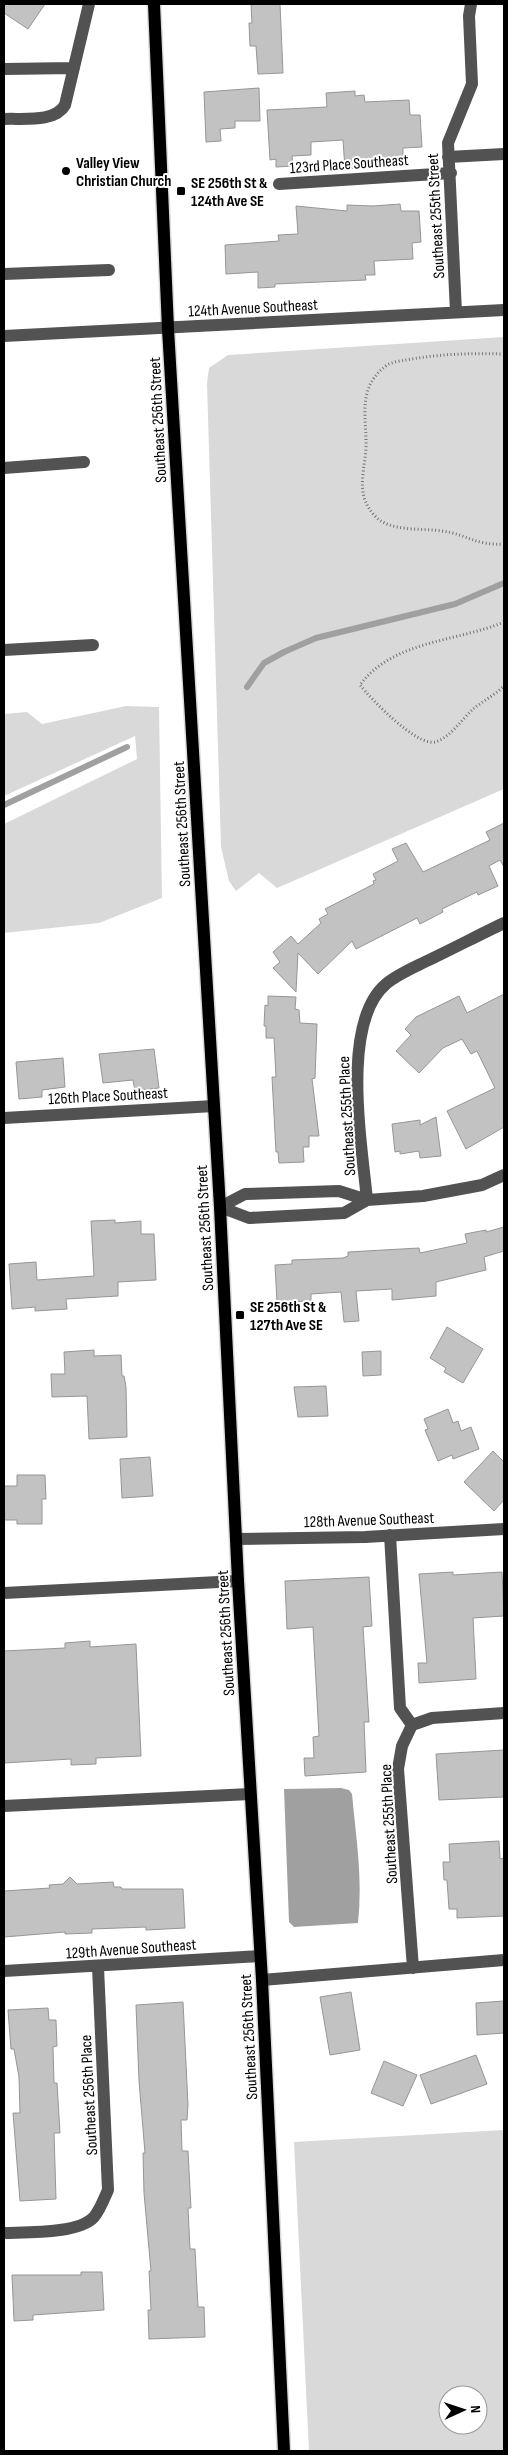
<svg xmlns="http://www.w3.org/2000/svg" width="508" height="2455" font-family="'Sofia Sans Condensed',sans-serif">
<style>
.green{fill:#d9d9d9;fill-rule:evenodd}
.water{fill:#a0a0a0}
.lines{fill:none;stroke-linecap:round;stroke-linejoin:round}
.stream{stroke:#a0a0a0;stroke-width:6}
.building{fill:#c2c2c2;stroke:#969696}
.major-casing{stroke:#dbdbdb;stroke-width:15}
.path{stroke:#747474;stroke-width:3;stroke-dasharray:1 2.5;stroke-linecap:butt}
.minor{stroke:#525252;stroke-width:12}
.major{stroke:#000;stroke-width:12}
.poi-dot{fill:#000;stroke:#fff;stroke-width:2}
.labels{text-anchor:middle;stroke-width:4;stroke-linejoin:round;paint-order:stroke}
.poi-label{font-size:16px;font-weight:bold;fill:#000;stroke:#fff;text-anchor:start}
.street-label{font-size:16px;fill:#000;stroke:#fff}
</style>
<rect width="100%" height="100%" fill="#fff"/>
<path class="green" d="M504,337V789L277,888L259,873L236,891L229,881L221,847L207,383L209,368L228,355Z
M126,706L159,707L162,898L99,923L4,933V824L137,759L135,736L4,796V714L27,712L42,724Z
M504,2130V2451H309L294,2142ZM448,2395H478V2425H448Z"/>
<path class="water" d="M341,1788L349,1790L352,1794C356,1838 363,1879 358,1923L294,1927L289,1922L284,1789Z"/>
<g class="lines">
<path class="stream" d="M247,687L264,663L284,652L316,638L455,604L504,583
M4,805L127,747"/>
</g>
<path class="building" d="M4,4H45L28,29L4,13Z
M251,4H280L283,73L258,74L256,46H250L249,23H252Z
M259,88L260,121H235V128L220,129L221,141L206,142L204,92Z
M355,91V96L364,95L365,102L409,100L410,115H420L422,147L403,148V158L369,160L370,167L345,169L343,140L311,142V155L292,156L293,166L276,167V159L270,160L267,110L327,107L326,93Z
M400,204L401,211H419L421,242L412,243L413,259L374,261L375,275H365L366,280L275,284V287L258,288V272L226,274L225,245L279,241L278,235L298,234L296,206L347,211V205L373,206Z
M504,823V867L500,860L489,866L498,886L478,895L477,892L442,909L443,912L420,924L417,918L356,949L352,941L318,974L298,953L296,992L273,968L280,962L273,952L291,936L298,944L321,923L319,919L328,914L325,909L374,884L373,881L376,880L373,874L398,861L392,849L406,843L423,872L490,840L486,832Z
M504,994V1127L466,1149L447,1111L495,1088L477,1051L471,1054L462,1039L443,1048L419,1073L396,1051L411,1035L405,1029L416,1017L459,996L467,1013Z
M268,996L296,997L295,1009L299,1010L300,1023L317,1024L315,1078L312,1079L319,1136H309V1147H303L304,1162L279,1163L278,1152H276L272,1077H276L274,1038H266V1026H264L265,1005L268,1006Z
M154,1049L159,1088L135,1091L133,1080L103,1083L99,1054Z
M63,1058L65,1087L42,1090V1097L19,1099L16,1062Z
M436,1117L441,1156L420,1158L419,1151L400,1154V1151L395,1152L392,1124L420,1120V1125Z
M115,1220V1223L141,1221V1234H154L156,1280L118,1282V1296L66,1299L67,1309L35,1311V1307L12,1309L9,1264L36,1262L37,1280L94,1276L91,1221Z
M504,1227V1251L484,1257L486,1270L436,1282V1296L392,1300V1289L356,1291L359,1321L344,1322L341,1292L311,1294V1301L277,1302L275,1265L292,1264V1260L343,1258L348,1256V1252L419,1248L420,1253L467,1243L465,1234L486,1230V1232Z
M447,1327L483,1349L463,1383L444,1372L446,1368L430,1358Z
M94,1350V1356L121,1355L122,1376H124L126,1387L127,1437L89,1439L87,1396L52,1397L51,1374H65L64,1352Z
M381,1351V1375L363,1376L362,1352Z
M326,1386L328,1416L298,1417L294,1387Z
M448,1409L453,1423L458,1421L461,1431L471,1427L479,1449L453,1459L452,1455L438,1461L425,1430L428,1429L424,1419Z
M493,1451L504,1462V1500L494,1511L464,1482Z
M150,1457L153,1496L122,1498L120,1459Z
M17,1475H45L46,1499H42V1524H17V1520H4V1486H17Z
M453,1572V1575L502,1572L504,1616L473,1618L476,1679L419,1683L418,1663H427L419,1574Z
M369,1577L372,1626L363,1627L369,1722H364L366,1772L305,1776L304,1758H314L313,1737L319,1736L313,1627L287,1629L285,1581Z
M90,1641V1647L136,1644L141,1756L96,1758V1764L71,1765V1759L4,1763V1651L65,1648V1643Z
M504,1750V1797L439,1800L436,1754Z
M499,1841L500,1859L504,1858V1916L457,1918V1909H449L447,1880H444L443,1862H450L449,1844Z
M70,1877L77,1884L113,1882L114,1887H121L122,1889H183L185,1928L146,1930V1927L92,1929V1933L65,1934V1932L4,1937V1891L50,1888L49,1885L63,1884Z
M351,1992L360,2050L330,2055L320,1997Z
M504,2001V2033L477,2035L476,2003Z
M183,2002L188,2105L187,2120H181L182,2151H188L191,2208H188L190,2249H195L198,2307H204L205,2337L149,2339L148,2310H151L149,2271H151L144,2193L143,2153H145L139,2081L136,2005Z
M48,2008L49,2020H56L57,2046L53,2047L54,2083H57L60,2133H54L56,2199L20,2201L13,2113H20L19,2077L14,2049H11L8,2010Z
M476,2055L487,2084L431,2104L420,2075Z
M384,2061L417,2075L403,2106L371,2093Z
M81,2272H102L104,2310L33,2315V2320L14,2321L12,2275H81Z"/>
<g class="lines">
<defs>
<path id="major" d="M154,4L168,329L220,1207L238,1581L262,1980L284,2451"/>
</defs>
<use href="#major" class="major-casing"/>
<path class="path" d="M504,354C470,353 439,354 406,360C400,361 392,362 387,365C356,388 367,417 366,449C364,474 355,496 376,517C391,532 422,528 442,531C466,534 476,546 504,544
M504,622C457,642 393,640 360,685C371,699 416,746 435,742C450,738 462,719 473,709C483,701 495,695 504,686"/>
<path class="minor" d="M4,69L74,68
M4,119C22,118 55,123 65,105L89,4
M448,157L504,154
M279,184L451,173
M4,274L109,270
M456,312L448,143L472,84L469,16L471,4
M4,336L504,310
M4,468L84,462
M4,650L93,645
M4,1118L214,1106
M367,1200C362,1145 340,1023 386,984C398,974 415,967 429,960C454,948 479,935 504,923
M220,1207L245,1194L339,1191L367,1200L423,1196L482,1185L504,1175
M220,1207L249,1218L344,1213L367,1200
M390,1535L400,1708L412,1725L402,1746L398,1769L413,1968
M236,1539L365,1537L504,1529
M4,1593L238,1581
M412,1725L432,1718L504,1713
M4,1806L250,1794
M4,1971L259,1956
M262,1980L504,1960
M4,2233C26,2232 79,2234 94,2217C100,2210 104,2199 108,2190L98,1967"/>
<use href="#major" class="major"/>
</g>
<g class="poi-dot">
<circle cx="66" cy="171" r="5"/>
<rect x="176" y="186" width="10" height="10" rx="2.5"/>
<rect x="235" y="1310" width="10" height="10" rx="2.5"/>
</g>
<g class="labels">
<g class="poi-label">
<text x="76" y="168">Valley View<tspan x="76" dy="18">Christian Church</tspan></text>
<text x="191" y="188">SE 256th St &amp;<tspan x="191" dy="18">124th Ave SE</tspan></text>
<text x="250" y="1312">SE 256th St &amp;<tspan x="250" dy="18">127th Ave SE</tspan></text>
</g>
<g class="street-label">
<text transform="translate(349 163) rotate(-4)" y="6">123rd Place Southeast</text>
<text transform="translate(435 216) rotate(-93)" y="6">Southeast 255th Street</text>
<text transform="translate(253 307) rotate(-3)" y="6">124th Avenue Southeast</text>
<text transform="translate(157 420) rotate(-93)" y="6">Southeast 256th Street</text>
<text transform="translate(181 824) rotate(-93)" y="6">Southeast 256th Street</text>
<text transform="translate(108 1095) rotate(-3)" y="6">126th Place Southeast</text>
<text transform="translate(346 1116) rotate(-93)" y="6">Southeast 255th Place</text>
<text transform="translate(204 1228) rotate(-93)" y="6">Southeast 256th Street</text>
<text transform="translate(369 1519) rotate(-2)" y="6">128th Avenue Southeast</text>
<text transform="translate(225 1633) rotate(-93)" y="6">Southeast 256th Street</text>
<text transform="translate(388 1824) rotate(-93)" y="6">Southeast 255th Place</text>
<text transform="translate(131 1948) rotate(-4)" y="6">129th Avenue Southeast</text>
<text transform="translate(248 2037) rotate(-93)" y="6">Southeast 256th Street</text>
<text transform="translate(88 2095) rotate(-93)" y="6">Southeast 256th Place</text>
</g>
</g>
<rect width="508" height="2455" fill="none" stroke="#000000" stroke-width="10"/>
<g transform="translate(463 2410) rotate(87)"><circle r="24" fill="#ffffff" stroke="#999999"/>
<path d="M0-4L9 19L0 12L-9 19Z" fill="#000000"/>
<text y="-8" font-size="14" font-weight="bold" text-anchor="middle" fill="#000000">N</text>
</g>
</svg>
